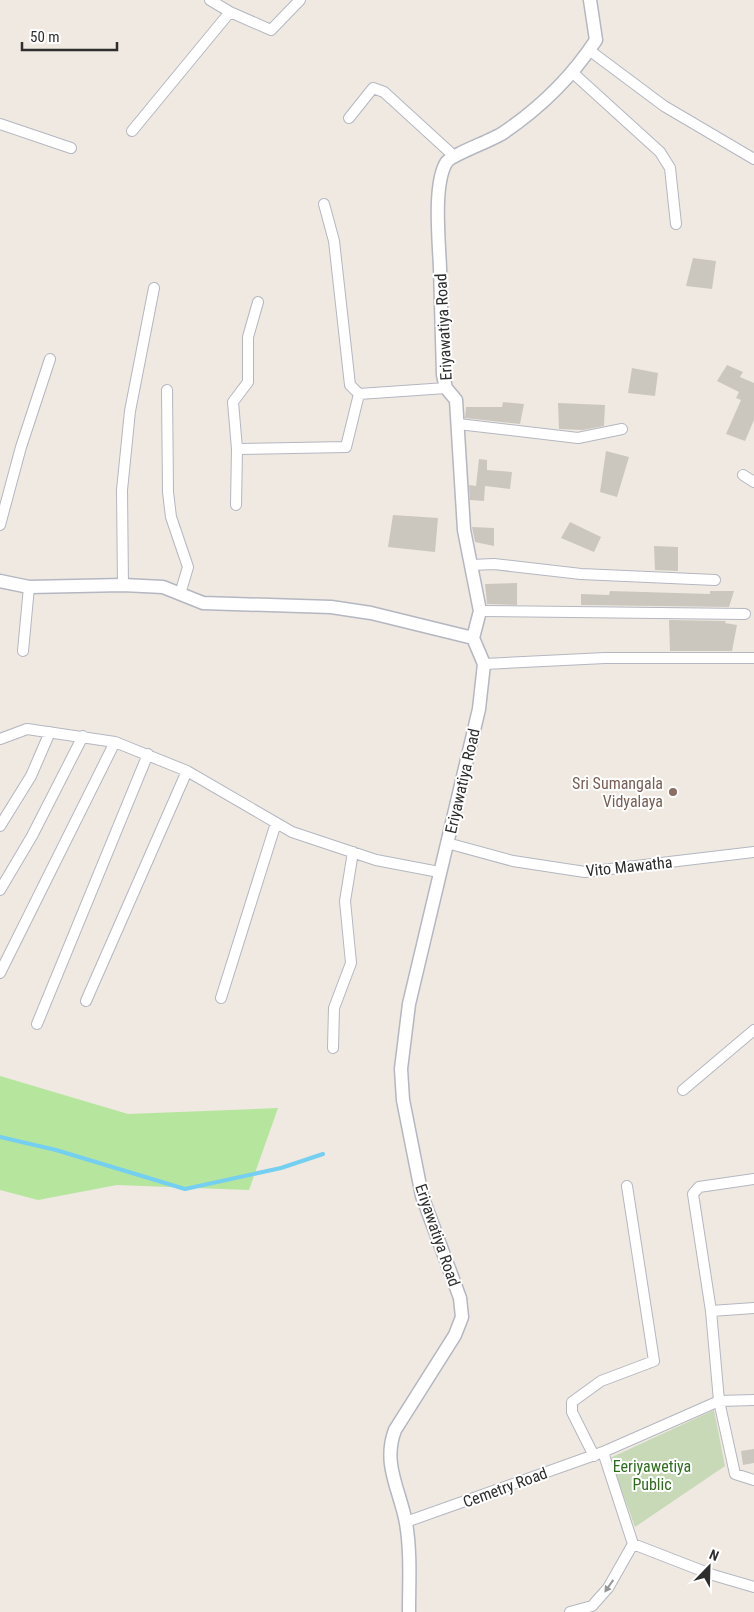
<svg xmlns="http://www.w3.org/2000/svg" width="754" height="1612" font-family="'Roboto Condensed',sans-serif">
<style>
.green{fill:#b6e59e}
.cemetery{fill:#c8d9b8}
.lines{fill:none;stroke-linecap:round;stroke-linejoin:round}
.stream{stroke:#75cff0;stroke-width:4}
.building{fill:#cbc7bf}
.minor-casing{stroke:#b4b7c1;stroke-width:12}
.tertiary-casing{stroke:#b4b7c1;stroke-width:15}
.minor{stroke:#fff;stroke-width:10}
.tertiary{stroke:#fff;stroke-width:12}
.oneway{fill:#969696}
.education-dot{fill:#8d6e63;stroke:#fff;stroke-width:2}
.labels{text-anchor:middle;stroke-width:4;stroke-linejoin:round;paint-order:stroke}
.street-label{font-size:16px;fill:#2e2e2e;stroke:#fff}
.education-label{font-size:16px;fill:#785e54;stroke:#fff;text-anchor:end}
.park-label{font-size:16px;fill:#2c6e1b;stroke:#fff}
</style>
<rect width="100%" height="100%" fill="#efe9e1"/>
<path class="green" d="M0,1076L128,1114L278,1108L249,1190L117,1185L38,1200L0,1190Z"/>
<path class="cemetery" d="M714,1410L725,1466L635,1527L610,1458Z"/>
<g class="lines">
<path class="stream" d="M0,1137L56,1150L185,1189L281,1168L323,1154"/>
</g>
<path class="building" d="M693,258L716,261L712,289L686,286Z
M727,365L743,372L740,377L754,383V420L745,441L726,434L741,400L736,398L739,392L717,381Z
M632,368L658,373L655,396L628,393Z
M503,402L524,404L520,424L465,418L466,407H502Z
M558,403L605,405L604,426L583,430L559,429Z
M606,451L629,457L617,497L600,492Z
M479,459L487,460V470L512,472L510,489L485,486L484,501L470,500L469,485L476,486Z
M393,515L438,518L435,552L388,547Z
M570,522L601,537L594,552L561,538Z
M472,527L494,528V546L475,542Z
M654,546L678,547V571L655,570Z
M517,583V605L487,604L485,584Z
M610,591L710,594V591H734L729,607L581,605V594L609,595Z
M669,620L726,621L725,623L737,625L732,651H670Z
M754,1449V1463L743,1465L741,1451Z"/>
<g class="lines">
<defs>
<path id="minor" d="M210,0L230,12L271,30L300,0
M589,50L664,106L754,159
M573,73L660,152L670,168L676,224
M349,118L373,88L384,92L454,156
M0,124L71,148
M132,131L230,12
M324,204L334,241L350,385L359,394
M167,390L168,492L171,517L188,567L180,594
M458,424L578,438L622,429
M237,449L346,447L359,394L446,388
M743,475L754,482
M236,505L237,449L233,402L248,382V337L258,302
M0,525L21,447L50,359
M471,565L494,564L581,574L715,580
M123,585L122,490L130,411L154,288
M480,611L745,614
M23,651L29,587
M484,664L605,658H754
M0,739L27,729L115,742L187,771L292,832L376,860L439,872
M0,826L31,776L50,732
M447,843L513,861L585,872L754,852
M0,890L32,836L83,736
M0,973L115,742
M221,998L276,823
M86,1001L187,771
M37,1024L148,754
M333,1048L334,1008L351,963L345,901L353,852
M683,1090L754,1030
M754,1179L699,1187L693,1194L711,1311L719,1401L735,1474L754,1480
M711,1311L754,1308
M603,1452L633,1544L713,1575L754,1587
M594,1456L572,1412V1402L601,1381L654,1361L627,1186
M406,1522L603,1452L719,1401L754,1400
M570,1612L592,1606L608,1588L633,1544"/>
<path id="tertiary" d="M0,581L29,587L123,585L163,587L203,603L331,607L371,613L473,638
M409,1612C409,1582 411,1553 406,1523C400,1490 382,1464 395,1430L455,1335L462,1317L460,1298L422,1196L403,1100L401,1069L409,1004L479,709L484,664L473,638L480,611L464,530L456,400L446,388L443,375C442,339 441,304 440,268C439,242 433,185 446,163C450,155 491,141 503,133C540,108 571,78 596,40L590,0"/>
</defs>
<use href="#minor" class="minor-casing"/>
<use href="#tertiary" class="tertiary-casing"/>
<use href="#minor" class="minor"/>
<use href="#tertiary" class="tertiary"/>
</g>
<defs><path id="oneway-solid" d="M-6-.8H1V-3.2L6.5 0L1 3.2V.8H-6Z" transform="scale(1.25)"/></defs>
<use class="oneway" href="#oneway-solid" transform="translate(609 1586) rotate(125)"/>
<circle class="education-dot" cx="673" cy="792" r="5"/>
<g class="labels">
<g class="street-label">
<text transform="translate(443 327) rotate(-93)" y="6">Eriyawatiya Road</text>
<text transform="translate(462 781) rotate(-77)" y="6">Eriyawatiya Road</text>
<text transform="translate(629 866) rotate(-6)" y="6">Vito Mawatha</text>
<text transform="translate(438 1235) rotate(71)" y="6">Eriyawatiya Road</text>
<text transform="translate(505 1487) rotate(-20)" y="6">Cemetry Road</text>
</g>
<g class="education-label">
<text x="663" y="789">Sri Sumangala<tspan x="663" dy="18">Vidyalaya</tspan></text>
</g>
<g class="park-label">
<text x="652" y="1472">Eeriyawetiya<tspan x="652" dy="18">Public</tspan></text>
</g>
</g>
<g transform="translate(709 1567) rotate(23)" stroke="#ffffff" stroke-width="4" paint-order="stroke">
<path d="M0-4L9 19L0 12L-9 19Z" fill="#2e2e2e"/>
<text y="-8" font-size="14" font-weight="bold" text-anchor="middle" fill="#2e2e2e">N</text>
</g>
<path d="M22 42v8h95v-8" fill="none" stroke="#2e2e2e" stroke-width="2.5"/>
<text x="30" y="42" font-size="15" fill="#2e2e2e" stroke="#ffffff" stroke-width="4" paint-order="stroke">50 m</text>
</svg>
